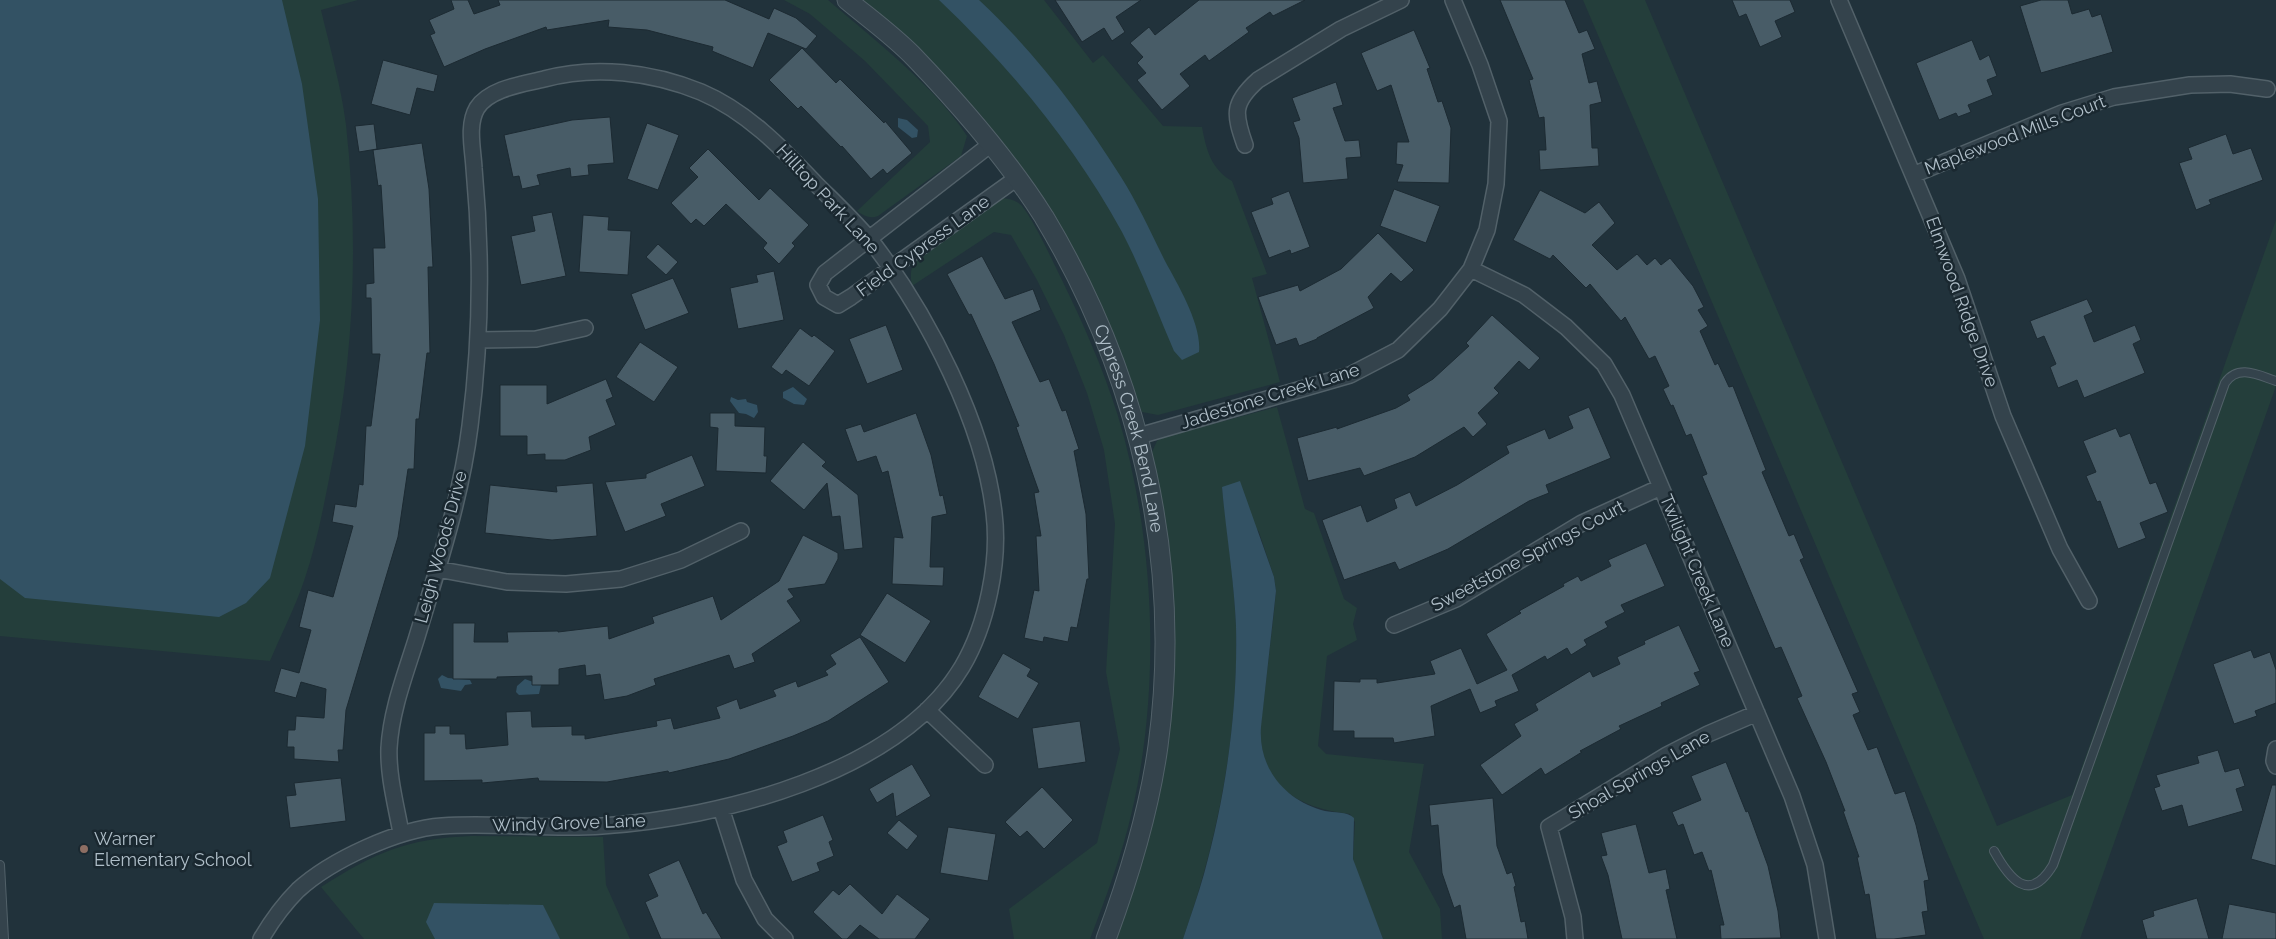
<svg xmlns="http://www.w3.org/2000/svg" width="2276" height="939" font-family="Raleway,sans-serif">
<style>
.green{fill:#243e3b}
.water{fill:#335264}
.building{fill:#485c67;stroke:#1c2a32}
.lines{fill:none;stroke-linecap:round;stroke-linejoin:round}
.service-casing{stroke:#526169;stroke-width:10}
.minor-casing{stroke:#526169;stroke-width:18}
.tertiary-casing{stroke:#526169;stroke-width:21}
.service{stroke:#34434c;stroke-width:8}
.minor{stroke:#34434c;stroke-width:15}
.tertiary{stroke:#34434c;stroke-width:19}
.education-dot{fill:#8d6e63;stroke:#1a2830;stroke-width:2}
.labels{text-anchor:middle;stroke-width:5;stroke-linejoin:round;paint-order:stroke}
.street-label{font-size:18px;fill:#afbec8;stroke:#1a2830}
.poi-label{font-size:18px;fill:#afbec8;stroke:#1a2830;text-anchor:start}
</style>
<rect width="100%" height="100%" fill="#21323b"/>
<path class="green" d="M0,0H358L321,10C330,48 341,86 346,125C359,242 354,359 330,474C323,510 316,546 304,581C295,608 281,634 270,661L0,636Z
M784,0H828C872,38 937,88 967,136L961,156L878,216C870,219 864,216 857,211L930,142L928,126L865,61L810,14Z
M863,0H1044L1093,63L1103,55L1163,126L1202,127C1206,149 1211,169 1232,181L1267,274L1252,278L1280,382L1158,415L1142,412L1051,213L1015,158L980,114L925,55Z
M1583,0H1645L1997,826L2072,795L2276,220V386L2080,939H1984Z
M1003,198C1010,199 1015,200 1021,205C1033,218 1052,260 1061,278C1083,323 1103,368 1118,416C1155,539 1161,687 1132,811C1122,855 1106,897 1090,939H1014L1009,909L1097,843L1120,749L1106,672L1115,524L1104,450L1087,393L1064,335L1037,280L1011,235L994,232L912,286C910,275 910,269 916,260L993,202Z
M1277,407L1305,509L1314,513L1344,599L1357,608L1353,624L1357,640L1327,656L1318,746L1326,754L1424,764L1409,852L1440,909L1442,939H1383L1356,870L1353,859L1355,822L1350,814C1299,808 1263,788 1260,732L1274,612L1276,591L1274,577L1259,532L1222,487C1227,533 1234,579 1236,626C1239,732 1218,840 1183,939H1116L1150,833L1162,770L1172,612L1170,568L1152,452L1157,441L1163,437Z
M471,836L603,837L606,885L630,939H364L321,887C376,852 406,839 471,836Z"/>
<path class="water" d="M0,0H282L302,84L318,199L320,320L305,446L270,578L246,603L219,617L25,598L0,579Z
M939,0H979C1034,51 1081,113 1121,177C1138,204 1151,233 1165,261C1178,285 1202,325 1199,352L1182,360L1174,351C1157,312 1142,270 1122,232C1075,146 1010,67 939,0Z
M898,118L907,120L918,130L917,137L912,138L898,127Z
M793,387L807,399L804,405L794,404L783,398V392Z
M731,397L738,400L746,399L747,402L757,405L758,412L754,418L746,414L739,413L730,401Z
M1240,481L1274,577L1276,591L1261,727C1258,768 1285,801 1325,811C1334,813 1347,811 1354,818L1353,859L1383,939H1183C1190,917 1198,896 1204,874C1226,795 1238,709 1236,626C1234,579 1226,533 1222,487Z
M442,675L448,678L470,680L472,684L465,685L461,691L441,688L438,679Z
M525,679L541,685L539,694L519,695L516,692L517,686Z
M434,903L543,905L560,939H435L426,922Z"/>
<path class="building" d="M451,0H468L474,14L500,5L498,0H725L769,19L774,8L796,18L817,36L806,49L768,33L753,68L712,51L713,47L647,30L608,27L609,20L547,30L546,27L485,49L444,67L430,35L435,33L429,20L454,9Z
M1055,0H1141L1116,17L1125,32L1112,41L1104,28L1082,42Z
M1199,0H1305L1273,16L1270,12L1246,28L1249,32L1209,61L1205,55L1180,74L1190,86L1162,110L1137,80L1146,73L1137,63L1143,57L1130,43L1149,27L1155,35Z
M1500,0H1565L1579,33L1587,30L1595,49L1582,54L1589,83L1597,81L1602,102L1590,105L1592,148H1598L1599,166L1540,170L1539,150H1546L1544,117L1539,118L1529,80L1533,79Z
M1732,0H1790L1795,12L1775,21L1782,37L1760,47L1746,14L1739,17Z
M2041,0H2068L2072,14L2089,9L2092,17L2101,14L2113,52L2041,73L2020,6Z
M1414,30L1430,68L1427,69L1438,102L1442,101L1451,128L1449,183L1397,182L1403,165L1396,164L1397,142H1409L1391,85L1377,91L1361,53Z
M1972,40L1980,60L1989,55L1997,76L1987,80L1993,95L1968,105L1971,112L1958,117L1956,113L1939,120L1916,63Z
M802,48L836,83L840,79L884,123L885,121L912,153L887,174L883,169L871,179L842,146L841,147L801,106L798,109L769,80Z
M383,60L438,75L434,92L417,88L410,115L371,104Z
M1336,82L1343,105L1333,108L1345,141L1359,140L1361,157L1346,158L1348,179L1303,183L1299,138L1293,122L1300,120L1292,98Z
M610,117L614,163L588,165L589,175L571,177L570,168L537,175L540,185L522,189L519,176L513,177L504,135L572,120Z
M647,123L679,135L658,190L627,179Z
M374,124L377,149L359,152L355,126Z
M2226,134L2233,154L2251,148L2263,180L2209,200L2211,204L2196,210L2179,163L2192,159L2188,148Z
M422,143L429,189L433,267H428L430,353H427L419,419H416L414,469H408L398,537L346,710L343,750H338L339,762L294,759V747H287L288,730H295L296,716L324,718L326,689L301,682L296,698L274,692L281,668L299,673L311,630L299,627L308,590L333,597L353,526L332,522L335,504L356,507L359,484L363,485L366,426H371L380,354H372L371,298H366V284L374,283L373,248H385L381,185L378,186L373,150Z
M708,149L759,200L770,188L809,225L792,243L795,246L779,264L763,248L767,243L726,204L704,226L696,219L691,224L671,203L698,177L689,168Z
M1394,189L1440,206L1426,243L1380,226Z
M1540,190L1585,213L1599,202L1615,223L1592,245L1617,270L1637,254L1647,265L1655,258L1661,265L1670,258L1693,286L1704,307L1698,310L1708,326L1700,331L1715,365L1718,363L1729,387L1733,386L1766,470L1762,472L1789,536L1794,534L1804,558L1800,560L1858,692L1852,694L1860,712L1853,715L1868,750L1877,747L1895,794L1905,791L1916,825L1929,880L1924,881L1928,911L1922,912L1926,935L1894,939H1876L1869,894L1865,895L1857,857H1859L1843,811H1845L1826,762L1797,698L1802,696L1781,647L1775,649L1702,476L1707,474L1691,434L1686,436L1673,405L1671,406L1663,389L1669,386L1655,356L1649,359L1625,317L1621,321L1590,284L1586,288L1553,255L1550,259L1513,240Z
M1289,191L1310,247L1291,254L1290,250L1269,258L1251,212L1273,204L1271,198Z
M552,212L566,276L521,285L511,236L535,231L532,216Z
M583,215L609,217L608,230L631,231L628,275L579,272Z
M1378,233L1414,270L1401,282L1391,273L1368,297L1374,308L1317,338V339L1299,346L1296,338L1276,345L1258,297L1298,285L1300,291L1341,269Z
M658,244L678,262L666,275L646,257Z
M982,256L1005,299L1033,289L1041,310L1012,322L1040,382L1049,379L1062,411L1066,410L1079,449L1074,451L1086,514L1089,579H1087L1077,628L1071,627L1068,642L1044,637L1043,642L1024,638L1034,590L1039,591L1036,536H1041L1034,493L1039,492L1016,427L1019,426L994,364L971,314L969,315L947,274Z
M774,271L784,320L738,329L730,288L758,282L756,275Z
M673,278L689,313L645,330L631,294Z
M2087,299L2093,312L2084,316L2094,342L2135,325L2141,340L2133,344L2145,373L2084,398L2077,380L2058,388L2050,367L2056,364L2044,336L2037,339L2030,321Z
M1492,315L1540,358L1529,370L1519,361L1494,388L1499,393L1478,413L1487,424L1473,437L1464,427L1415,457L1364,476L1360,468L1308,481L1297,438L1337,427V429L1396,408L1410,400L1407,395L1433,379L1469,346L1466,343Z
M886,325L903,370L867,384L849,339Z
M800,328L812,337L814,335L835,351L809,386L786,370L782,375L771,367Z
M640,342L678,367L654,402L616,377Z
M606,379L613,397L606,400L616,425L589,437L591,450L565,460H545V454L527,455V436H500V385H547V404Z
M1589,407L1611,458L1546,485L1549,493L1529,501L1448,549L1399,570L1395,562L1344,580L1322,520L1361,505L1367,522L1397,508L1394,499L1410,492L1416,506L1457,485L1509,453L1506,446L1545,429L1549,439L1573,428L1568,416Z
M710,413H735V426L765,427L764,456H767L766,473L716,471L718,428L710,427Z
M916,413L931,455L940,496L943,495L947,514L932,517L930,567H944L943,586L892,584L894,537L903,538L888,471L882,473L876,456L857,462L845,429L861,424L864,432Z
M2116,428L2120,437L2130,433L2150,484L2156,482L2168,512L2140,523L2146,538L2118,549L2100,501L2097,502L2086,476L2096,472L2083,441Z
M803,442L826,462L822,466L858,495L863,548L844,550L840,516L832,517L827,483L804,510L770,481Z
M692,455L705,486L661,504L666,516L625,532L605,482L646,478V474Z
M593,483L597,536L552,540L485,533L490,485L557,492L556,486Z
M803,535L838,553V559L825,584L788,589L794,597L787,601L801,621L752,654L755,662L734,669L729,655L654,679L656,685L627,696L604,700L600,674L586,676L585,665L559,669V685H532V676L497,677V679H453V623H475L474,642H508L507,632L558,631V632L608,626L609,639L654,623L652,617L713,596L721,620L779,581Z
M1646,543L1665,586L1621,605L1625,612L1605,622L1608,627L1584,640L1587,645L1571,655L1567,648L1547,660L1545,656L1512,675L1519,691L1495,701L1497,706L1480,713L1470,689L1431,706L1435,736L1394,743L1393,738H1354V731H1333L1334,681L1360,682V679H1377V683L1435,674L1430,661L1461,648L1477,684L1507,670L1486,634L1521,613L1519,611L1564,586L1563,584L1578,576L1581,581L1611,566L1608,560Z
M887,593L931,621L905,663L860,635Z
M1679,625L1700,671L1694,673L1700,685L1661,703L1662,706L1619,726L1621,729L1580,751L1582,752L1545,775L1541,768L1502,795L1480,765L1521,736L1514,724L1538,710L1535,704L1590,671L1593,677L1620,664L1617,657L1645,644L1644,641Z
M860,637L889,682L828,721L793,736L729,759L669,773L668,771L607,782L539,781L538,778L482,783V780L424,781V733H435V726H450V734H465L466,749L508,745L506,712L531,711L532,727L572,726V735H585V739L657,726L656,721L671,718L674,729L720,718L716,707L737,699L740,709L776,696L773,690L796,681L798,687L828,675L825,671L836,664L830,655Z
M2251,650L2254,658L2270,652L2276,670V703L2255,711L2257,716L2234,724L2213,664Z
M1003,653L1031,669L1027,676L1039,683L1018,719L978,697Z
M1080,721L1086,762L1038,769L1032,728Z
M2218,750L2225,772L2239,768L2245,786L2236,789L2243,811L2188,827L2182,805L2162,811L2154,788L2160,786L2156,775L2199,763L2197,756Z
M1726,762L1746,812L1748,811L1768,866L1778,911L1781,938L1721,939L1720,925H1724L1711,870L1709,871L1702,852L1694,855L1683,824L1678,826L1672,812L1701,800L1691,776Z
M912,764L931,796L896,817L893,793L877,803L869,789Z
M341,778L346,821L290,828L286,796L296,795L294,783Z
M2272,785H2276V866L2251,859Z
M1042,787L1073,820L1044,849L1027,831L1020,837L1005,822Z
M1493,798L1497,846L1507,874L1512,872L1516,886L1514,887L1521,922L1525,921L1528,939H1466L1460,905L1454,908L1442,873L1438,825L1431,826L1429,805Z
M823,815L833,840L829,842L834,856L817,863L820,871L792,882L777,846L787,842L783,831Z
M899,820L918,836L907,850L887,833Z
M1636,824L1649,873L1666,869L1670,889L1666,890L1677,939H1622L1608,875L1601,856L1607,855L1601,833Z
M948,827L996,834L988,881L940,873Z
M679,860L703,914L706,912L722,939H661L645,902L658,896L648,874Z
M850,884L882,914L897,894L930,919L915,939H879L860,925L847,939H842L813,912L833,890L839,895Z
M2197,898L2209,939H2147L2142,920L2154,916L2153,911Z
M2229,904L2276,913V939H2222Z"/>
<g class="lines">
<defs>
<path id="service" d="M1994,851C2009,878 2029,905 2053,865L2225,383C2238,364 2258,375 2276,381
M0,865L4,939"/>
<path id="minor" d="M1839,0L1957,279L2003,416L2060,549L2089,601
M991,144L825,273L818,285L824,297L838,305L851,297L1017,178
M1245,145C1234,114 1232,103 1258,80L1341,29L1401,0
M1913,175L2062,113L2114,97L2190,85L2230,84L2267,89
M1471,269L1524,295L1566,327L1604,364L1622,395L1792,796L1815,865L1827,939
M479,340L536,339L585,328
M1139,436L1350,375L1398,350L1440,309L1471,269L1487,230L1496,184L1499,121L1480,65L1453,0
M437,569L507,582L566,584L621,579L681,560L741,531
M1394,625L1456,599L1582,523L1661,487
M927,710L985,765
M2276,749L2274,761L2276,766
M721,808L744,880L765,919L785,939
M261,939C271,922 284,904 298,890C331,860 398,829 442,826C495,822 549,830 602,826C719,818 898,774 962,667C987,625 1000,561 994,513C984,424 928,316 875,246C857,223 835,203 815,183C782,148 746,111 701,92C652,72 595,65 544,79C524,84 490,88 477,108C467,125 473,149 474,168C482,253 481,341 470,426C461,499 437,570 416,640C405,675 391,711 389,748C388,776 396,805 401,833
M1575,939L1573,917L1549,827L1667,755L1708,734L1757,713"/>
<g id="tertiary">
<path id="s1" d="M847,0C870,19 895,37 915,58C962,107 1008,160 1044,217C1140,377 1183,561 1158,746C1149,812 1129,877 1106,939"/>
</g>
</defs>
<use href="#service" class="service-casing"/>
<use href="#minor" class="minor-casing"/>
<use href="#tertiary" class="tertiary-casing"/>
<use href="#service" class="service"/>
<use href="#minor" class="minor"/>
<use href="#tertiary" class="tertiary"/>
</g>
<circle class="education-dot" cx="84" cy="849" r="5"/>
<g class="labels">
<g class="street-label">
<text transform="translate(2015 135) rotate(-21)" y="6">Maplewood Mills Court</text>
<text transform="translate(828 199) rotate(47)" y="6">Hilltop Park Lane</text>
<text transform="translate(923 246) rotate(-36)" y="6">Field Cypress Lane</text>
<text transform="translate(1962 302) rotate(70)" y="6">Elmwood Ridge Drive</text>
<text transform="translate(1270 396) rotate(-17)" y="6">Jadestone Creek Lane</text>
<text dy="6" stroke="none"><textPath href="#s1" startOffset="524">Cypress Creek Bend Lane</textPath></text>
<text transform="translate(441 547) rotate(-75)" y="6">Leigh Woods Drive</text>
<text transform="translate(1528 556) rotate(-28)" y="6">Sweetstone Springs Court</text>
<text transform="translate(1697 571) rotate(67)" y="6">Twilight Creek Lane</text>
<text transform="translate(1639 775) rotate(-30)" y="6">Shoal Springs Lane</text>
<text transform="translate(569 823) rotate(-2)" y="6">Windy Grove Lane</text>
</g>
<g class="poi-label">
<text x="94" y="845">Warner<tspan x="94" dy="21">Elementary School</tspan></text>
</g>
</g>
</svg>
